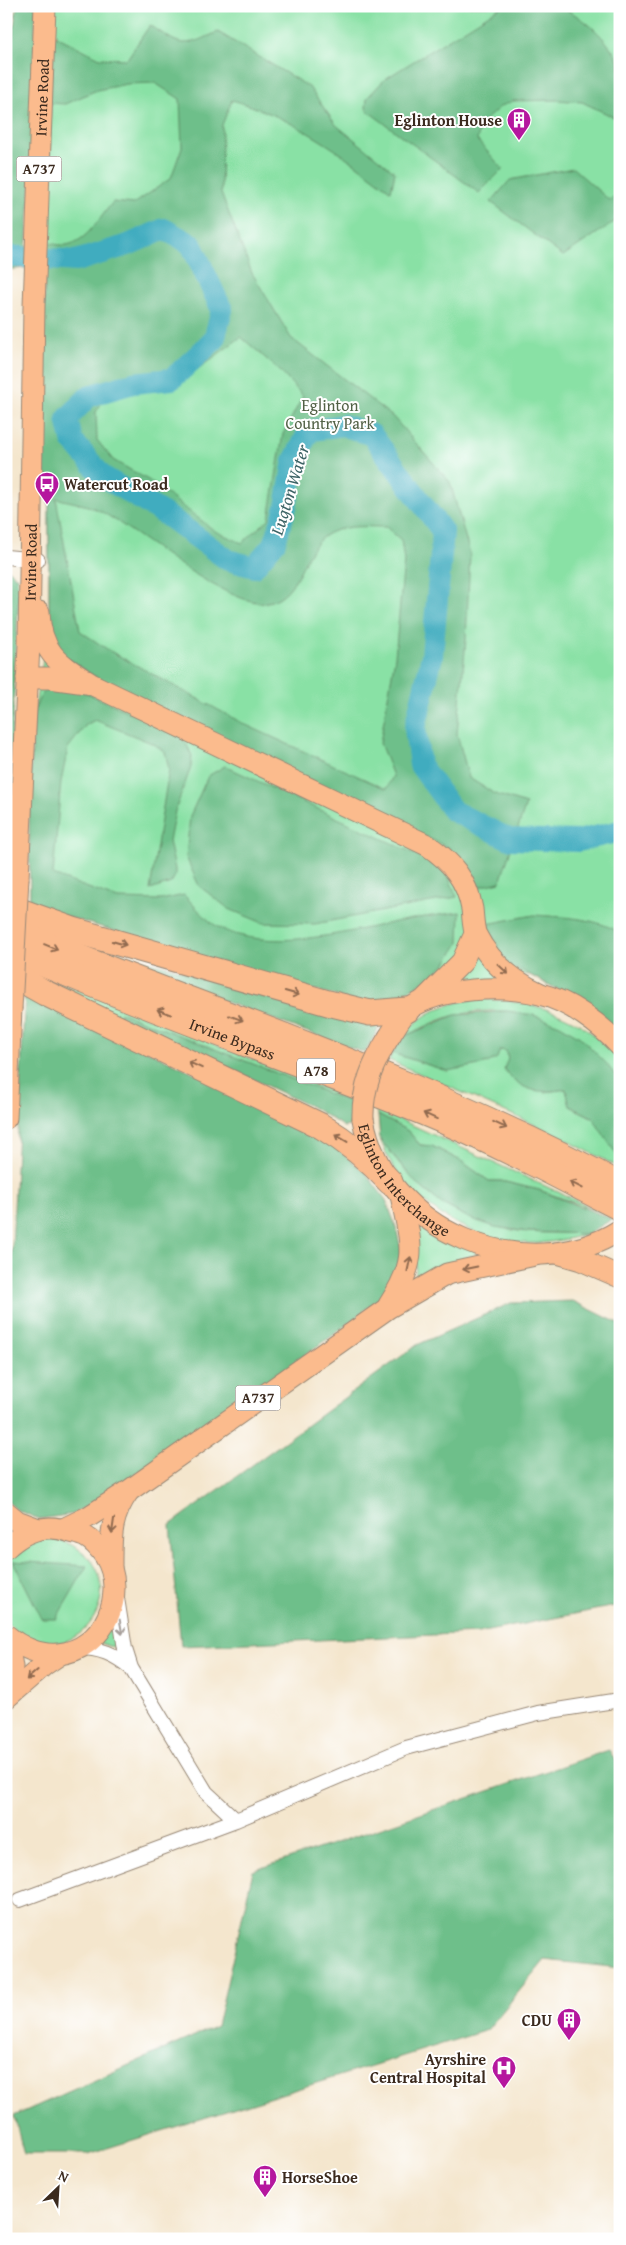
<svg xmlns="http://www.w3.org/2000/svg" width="626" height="2245" font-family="'Gentium Book Plus',serif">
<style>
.green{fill:#89e1a5;stroke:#628662}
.forest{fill:#6ebf8a;stroke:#547454;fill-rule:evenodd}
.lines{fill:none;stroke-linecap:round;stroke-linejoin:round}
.river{stroke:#40acbf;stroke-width:22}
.street-casing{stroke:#988876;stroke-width:16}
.primary-casing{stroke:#988876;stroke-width:23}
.highway-casing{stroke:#988876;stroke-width:27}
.street{stroke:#fff;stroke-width:14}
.primary{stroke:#fbbb8d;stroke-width:21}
.highway{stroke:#fbbb8d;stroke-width:25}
.primary-bridge-casing{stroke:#988876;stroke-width:23;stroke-linecap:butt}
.primary-bridge{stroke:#fbbb8d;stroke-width:21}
.oneway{stroke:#916b50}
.oneway2{stroke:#a79f9a}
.labels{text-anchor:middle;stroke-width:4;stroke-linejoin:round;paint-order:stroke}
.shield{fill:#fff;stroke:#766a62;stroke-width:1}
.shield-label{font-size:15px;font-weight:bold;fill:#3b2a1e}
.street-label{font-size:16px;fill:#3b2a1e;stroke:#fff}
.poi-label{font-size:16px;font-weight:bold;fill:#3b2a1e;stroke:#fff;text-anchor:end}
.park-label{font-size:16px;fill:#526146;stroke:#fff}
.water-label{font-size:18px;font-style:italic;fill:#3d6466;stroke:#fff}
</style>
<rect width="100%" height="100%" fill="#fff"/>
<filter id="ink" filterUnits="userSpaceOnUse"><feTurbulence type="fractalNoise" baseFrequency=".02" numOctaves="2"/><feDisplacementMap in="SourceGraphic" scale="10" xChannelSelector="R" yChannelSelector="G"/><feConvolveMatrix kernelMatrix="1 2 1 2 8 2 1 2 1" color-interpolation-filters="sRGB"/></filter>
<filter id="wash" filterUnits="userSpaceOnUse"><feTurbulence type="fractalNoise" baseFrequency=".0096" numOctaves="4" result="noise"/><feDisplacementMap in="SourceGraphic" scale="20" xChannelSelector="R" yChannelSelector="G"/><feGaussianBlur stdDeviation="1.12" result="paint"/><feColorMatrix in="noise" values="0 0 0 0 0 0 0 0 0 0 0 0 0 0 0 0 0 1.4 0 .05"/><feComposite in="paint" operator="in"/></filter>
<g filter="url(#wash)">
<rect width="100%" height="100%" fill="#f4e6cd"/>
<path class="green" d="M54,6H620V1036L590,1006L530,975L494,972L505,982L454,985L461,972L431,977L389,1002L30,906L34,711L49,627V497L48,486H44L41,418Z
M58,939L152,962L149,974Z
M58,982L354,1100L353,1103L121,1013L119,1016L57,986Z
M478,999C517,1000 556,1007 588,1030C598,1038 607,1048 616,1057L620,1061V1082C579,1026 526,1000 457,1015C442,1017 415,1032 400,1038C423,1012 445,1003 478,999Z
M500,1050L506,1051L508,1059L545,1092L566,1089L570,1106C576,1110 585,1113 591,1117C601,1125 620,1155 620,1168L551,1132L389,1060L392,1053L447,1071Z
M377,1109L606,1214L539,1190L501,1181H489L461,1161L432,1146L420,1145L408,1131L378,1115Z
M380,1139C392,1153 403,1170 417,1183C446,1212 486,1228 527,1232C547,1234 568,1232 588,1234C572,1238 556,1242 539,1243C484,1246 422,1213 393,1166C388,1158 384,1148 380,1139Z
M415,1219L476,1251L475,1255L443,1264L416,1279Z
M52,1538C141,1559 95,1666 30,1639C21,1635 12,1630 6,1621L7,1559C21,1545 32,1540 52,1538Z
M113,1624L120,1650L98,1642Z"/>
<path class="forest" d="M17,6H36L31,181L25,268L6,270V79Z
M502,6C517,6 540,3 555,6C579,11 611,41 619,63C623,75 620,107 620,120L582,102L558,100L513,101L501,106L482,123L477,140L503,169L479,193L369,112L366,108L367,98L385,79Z
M150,25C182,47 182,48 218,32L309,87L336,125L395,172L391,191C344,154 291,116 232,100L222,125L221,193L252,273L291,338L393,417L450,482L470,554L466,640L457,734L469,778L495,794L526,804L500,882L479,887L449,848L94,676L58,652L49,627V497L48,486H44L41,418L46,243C52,243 60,246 66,245C87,242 100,217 113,202L134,204L171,178L182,147L180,99L155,83L127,84L97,90L65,104L48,103L52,34L100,58L127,59ZM241,337L278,369L303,396L283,434L269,519L242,543L215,531L150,481L113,460L97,440L96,412L106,396L179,383ZM56,498C69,502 87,504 100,511C137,531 229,609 268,602C301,595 301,550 326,535C344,524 366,527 386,527L401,540L404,561L395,657L380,743L393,776L386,789L246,725L110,651L80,631Z
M573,168L609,200L620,193V218L563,256L491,202L510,180Z
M6,568L17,577L19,593L6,858Z
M71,686L176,733L186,743L192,756L191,767L175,811L169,841L175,869V876L171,883L150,890L169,769L165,752L154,744L95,720L86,725L68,748L61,782L53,875L118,899L161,900L184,895C194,905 206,920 218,927C265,953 345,933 395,922C417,918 438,915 460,912L459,943L446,963L430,978L389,1002L363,1004L30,906L29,804L34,711L39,699L45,690Z
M225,766L437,864L449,878L457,897L315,924L263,923L229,909L199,886L186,857L190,816L208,776Z
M534,915C561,917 596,917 620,933V1036L590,1006L505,962L487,924Z
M152,962L371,1022L378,1029L365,1053L149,974Z
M25,993L313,1129L365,1172L386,1200L395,1224L401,1249L398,1266L390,1286L376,1301L335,1334L125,1482L74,1514L39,1519L17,1510L9,1503L6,1497V1366Z
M507,1011L533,1015L560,1025L580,1037L606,1063L620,1082V1160L592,1117L570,1106L566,1089C538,1094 522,1092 504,1069L508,1059L506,1051L500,1050L497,1058L485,1064L447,1071L392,1053L400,1038L455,1015Z
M120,1012L353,1103L354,1125L344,1127L314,1108L119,1016Z
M378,1115L408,1131L420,1145L432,1146L461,1161L489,1181H501L539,1190L612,1219L588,1234L528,1232L495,1227L469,1218L442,1204L416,1183L380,1139Z
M573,1301L620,1324V1605L478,1633L181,1646L170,1525L417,1345L511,1303Z
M13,1561L87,1566L56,1619H42Z
M609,1750L620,1768V1968L545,1960L487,2030L88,2154H24L14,2116L217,2026L253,1871Z"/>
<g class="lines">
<path class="river" d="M6,256L76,261L128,245L164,229L191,244L222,310L214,340L172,379L133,383L89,396L67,419L72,440L102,476L166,515L228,560L254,567L275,542L286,507L294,461L309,431L343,425L372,435L443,532L432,656L415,728L420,765L453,811L509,839L578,841L620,831"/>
</g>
</g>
<g filter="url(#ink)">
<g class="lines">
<defs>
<path id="street" d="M6,557L38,560
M117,1598L125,1649L131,1668L206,1792L236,1820L406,1748L538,1713L620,1700
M78,1648C100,1648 114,1654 131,1668
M20,1900L236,1820"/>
<g id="primary">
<path d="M39,612C40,653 60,664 91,684L427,845C451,861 467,880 472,909C473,917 473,928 476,935C490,963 513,981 541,994"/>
<path d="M27,678H50L86,683"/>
<path id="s1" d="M18,878L29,644L34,306L45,6"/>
<path d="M424,1000L462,962L475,934"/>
<path d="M389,1037C395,1028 401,1015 409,1009C440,987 504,985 540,994C569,1001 600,1024 620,1046"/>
<path d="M6,1118L11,1009"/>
<path id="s2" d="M363,1119C383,1230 525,1291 620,1230"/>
<path d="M557,1253L581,1260L620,1277"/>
<path d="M389,1305C419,1258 411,1246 401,1195"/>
<path d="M6,1512L17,1521L36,1528"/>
<path d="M63,1529L88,1517L130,1490L388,1308L447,1274L535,1255"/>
<path d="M6,1548C24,1531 44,1523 68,1531C74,1533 81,1534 86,1537C93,1541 100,1549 105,1556C128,1592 105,1650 58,1654C40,1656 20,1647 6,1635"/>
<path d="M111,1566C111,1536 110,1518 128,1492"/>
<path d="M6,1689L12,1667L7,1637"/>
<path d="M6,1698L44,1665L59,1655"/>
</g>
<g id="highway">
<path d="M6,906L73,930L328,1003L370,1013L407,1010"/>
<path d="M6,928C211,1012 424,1079 620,1185"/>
<path id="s3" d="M6,948C143,1008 284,1056 422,1112C490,1140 555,1174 620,1208"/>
<path d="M6,971L45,993L321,1126C348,1142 369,1159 390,1182"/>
</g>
</defs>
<use href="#street" class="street-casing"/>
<use href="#primary" class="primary-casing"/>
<use href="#highway" class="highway-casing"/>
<use href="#street" class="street"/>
<use href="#primary" class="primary"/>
<use href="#highway" class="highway"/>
<defs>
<path id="primary-bridge" d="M11,1009L18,878
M363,1119C362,1088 373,1063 389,1037"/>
</defs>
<use href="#primary-bridge" class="primary-bridge-casing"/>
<use href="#primary-bridge" class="primary-bridge"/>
</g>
<defs><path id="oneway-shaft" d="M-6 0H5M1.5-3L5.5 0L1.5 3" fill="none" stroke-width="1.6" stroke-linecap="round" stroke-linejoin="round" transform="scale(1.25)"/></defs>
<g class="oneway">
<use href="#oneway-shaft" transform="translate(119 943) rotate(16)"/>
<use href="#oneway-shaft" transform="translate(51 947) rotate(22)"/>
<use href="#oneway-shaft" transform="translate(503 969) rotate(43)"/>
<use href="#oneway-shaft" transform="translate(292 993) rotate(16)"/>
<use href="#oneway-shaft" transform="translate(164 1012) rotate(-159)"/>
<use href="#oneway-shaft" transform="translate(236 1018) rotate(20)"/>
<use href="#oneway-shaft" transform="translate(195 1065) rotate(-155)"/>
<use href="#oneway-shaft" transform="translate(430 1116) rotate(-156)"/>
<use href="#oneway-shaft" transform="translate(500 1125) rotate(25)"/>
<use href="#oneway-shaft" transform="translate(341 1138) rotate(-149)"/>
<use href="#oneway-shaft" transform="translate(576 1185) rotate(-153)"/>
<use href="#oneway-shaft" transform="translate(409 1264) rotate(-78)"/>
<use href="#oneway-shaft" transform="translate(470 1268) rotate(168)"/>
<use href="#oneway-shaft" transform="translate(113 1526) rotate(98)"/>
<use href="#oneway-shaft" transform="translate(32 1675) rotate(139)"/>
</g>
<use class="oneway2" href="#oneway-shaft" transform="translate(121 1627) rotate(80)"/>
</g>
<defs>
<symbol id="building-pin" viewBox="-11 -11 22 30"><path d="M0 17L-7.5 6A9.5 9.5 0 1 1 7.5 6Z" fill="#b5179e" stroke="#fff"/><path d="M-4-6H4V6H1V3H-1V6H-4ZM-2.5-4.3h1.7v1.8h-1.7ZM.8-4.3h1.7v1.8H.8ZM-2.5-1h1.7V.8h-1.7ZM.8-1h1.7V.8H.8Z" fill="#fff"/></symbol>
<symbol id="bus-pin" viewBox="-11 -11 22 30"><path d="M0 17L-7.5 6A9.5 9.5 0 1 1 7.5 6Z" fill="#b5179e" stroke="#fff"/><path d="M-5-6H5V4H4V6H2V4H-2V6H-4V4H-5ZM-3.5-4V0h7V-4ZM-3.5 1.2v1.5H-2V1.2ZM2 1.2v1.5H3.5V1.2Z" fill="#fff"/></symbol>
<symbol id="hospital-pin" viewBox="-11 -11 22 30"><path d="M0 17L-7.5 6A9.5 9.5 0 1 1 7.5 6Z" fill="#b5179e" stroke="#fff"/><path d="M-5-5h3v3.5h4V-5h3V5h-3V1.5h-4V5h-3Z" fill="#fff"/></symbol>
</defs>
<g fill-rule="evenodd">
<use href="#building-pin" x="505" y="106" width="28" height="38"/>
<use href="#bus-pin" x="33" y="470" width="28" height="38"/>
<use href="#building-pin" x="555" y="2006" width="28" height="38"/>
<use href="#hospital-pin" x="490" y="2054" width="28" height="38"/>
<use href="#building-pin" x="251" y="2163" width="28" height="38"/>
</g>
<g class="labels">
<g class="shield">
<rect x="16.5" y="156.5" width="45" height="25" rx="4"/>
<rect x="297" y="1058.5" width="38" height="25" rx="4"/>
<rect x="235.5" y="1385.5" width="45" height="25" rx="4"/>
</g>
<g class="shield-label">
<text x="39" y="174">A737</text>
<text x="316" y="1076">A78</text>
<text x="258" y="1403">A737</text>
</g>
<g class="street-label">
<text dy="6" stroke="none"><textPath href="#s1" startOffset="781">Irvine Road</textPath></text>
<text dy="6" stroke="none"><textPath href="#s1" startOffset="316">Irvine Road</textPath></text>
<text dy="6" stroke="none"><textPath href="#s3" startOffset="244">Irvine Bypass</textPath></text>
<text dy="6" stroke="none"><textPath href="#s2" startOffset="76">Eglinton Interchange</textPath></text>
</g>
<g class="poi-label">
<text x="502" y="126">Eglinton House</text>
<text x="64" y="490" text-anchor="start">Watercut Road</text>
<text x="552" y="2026">CDU</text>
<text x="486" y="2065">Ayrshire<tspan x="486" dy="18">Central Hospital</tspan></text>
<text x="282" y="2183" text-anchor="start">HorseShoe</text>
</g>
<g class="park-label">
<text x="330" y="411">Eglinton<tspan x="330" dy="18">Country Park</tspan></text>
</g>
<g class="water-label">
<text transform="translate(290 490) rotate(-73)" y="6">Lugton Water</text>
</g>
</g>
<rect width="626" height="2245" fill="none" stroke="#fff" stroke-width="25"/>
<g transform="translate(58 2188) rotate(25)" stroke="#ffffff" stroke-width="4" paint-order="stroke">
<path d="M0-4L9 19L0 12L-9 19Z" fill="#3b2a1e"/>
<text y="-8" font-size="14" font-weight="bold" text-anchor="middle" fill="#3b2a1e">N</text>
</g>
</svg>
